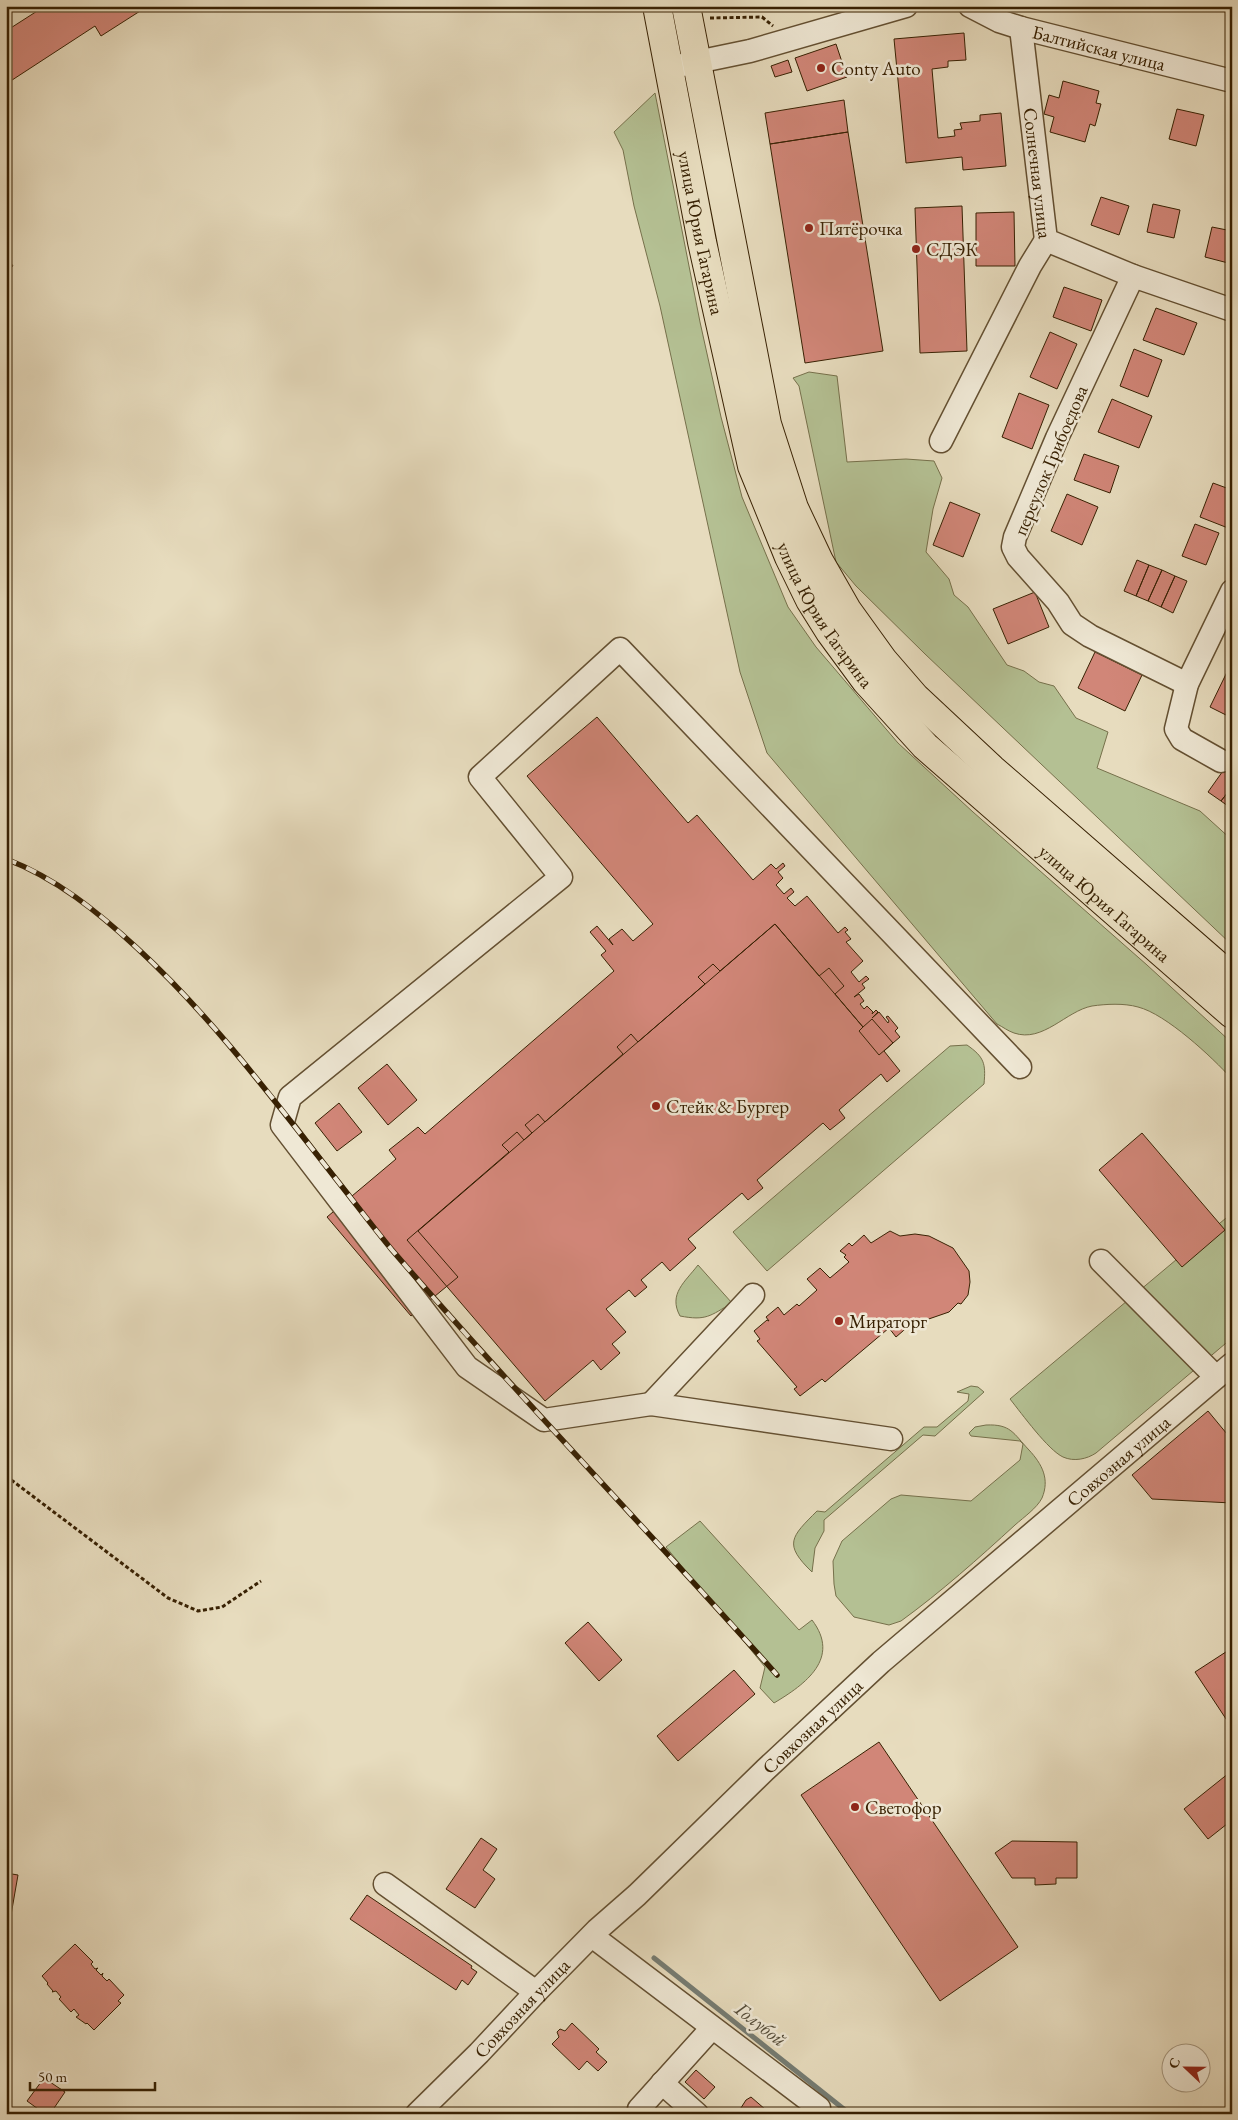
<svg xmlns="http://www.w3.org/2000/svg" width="1238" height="2120" font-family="'EB Garamond',serif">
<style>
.green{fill:#b4c093;stroke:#76704b}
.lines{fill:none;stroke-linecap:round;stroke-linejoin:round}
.stream{stroke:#757c73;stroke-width:5}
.building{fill:#d18678;stroke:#382103}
.minor-casing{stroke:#645032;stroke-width:25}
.major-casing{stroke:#382103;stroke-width:30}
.path{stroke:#382103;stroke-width:3;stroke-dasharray:4 2.5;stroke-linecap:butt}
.minor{stroke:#efe8d5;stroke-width:22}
.major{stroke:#e7dcbe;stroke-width:28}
.rail-casing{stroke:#382103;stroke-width:5.5}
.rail{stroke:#efe8d5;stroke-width:4;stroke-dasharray:11;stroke-linecap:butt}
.poi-dot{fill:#8f2418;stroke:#efe8d5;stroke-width:2}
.labels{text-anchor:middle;stroke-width:5;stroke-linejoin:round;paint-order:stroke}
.street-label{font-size:19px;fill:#382103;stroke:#efe8d5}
.poi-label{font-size:19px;fill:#382103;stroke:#efe8d5;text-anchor:start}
.water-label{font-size:20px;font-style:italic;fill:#564e3b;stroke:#efe8d5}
</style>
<rect width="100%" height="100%" fill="#e7dcbe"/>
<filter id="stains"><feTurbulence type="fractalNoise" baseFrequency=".004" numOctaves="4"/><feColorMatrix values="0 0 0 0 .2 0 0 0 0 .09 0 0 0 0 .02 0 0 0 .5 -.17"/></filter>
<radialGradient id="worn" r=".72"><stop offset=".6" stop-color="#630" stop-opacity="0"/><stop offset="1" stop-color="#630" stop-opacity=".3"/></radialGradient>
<path class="green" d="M655,93L700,322L721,417L742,497L788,607L816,647L898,743L973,812L1147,965L1232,1043V1079C1212,1057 1166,1014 1138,1007C1124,1003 1106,1004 1092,1006C1066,1011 1043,1043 1014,1033C1008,1031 1003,1027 997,1024L767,753L740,672L660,306L634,206L623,150L614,132Z
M809,372L837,376L847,462L906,459L934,461L942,478L933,509L926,552L949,579L954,595L968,607L1007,665L1024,671L1039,682L1054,686L1076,718L1108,732L1097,768L1200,811L1232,840V945L925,654L856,586L836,562L799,386L793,378Z
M967,1045C984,1057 986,1063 984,1084L767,1271L733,1232L950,1046Z
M1232,1213V1338L1096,1453C1087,1459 1074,1462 1063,1457C1048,1450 1022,1414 1010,1399Z
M698,1265L732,1303C710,1316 706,1321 680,1316C668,1294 685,1282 698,1265Z
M971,1386L978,1387L984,1392L935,1436L923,1435L824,1520V1531L815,1548L812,1572C783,1544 791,1537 817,1511L825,1512L924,1427H937L968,1401L969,1394L957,1392Z
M986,1425C1011,1424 1013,1433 1029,1450C1042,1464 1050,1479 1042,1498C1037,1508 1024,1517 1015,1525C979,1558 941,1592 901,1621L889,1625L854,1617L836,1596L834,1584L833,1561L842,1541L891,1499L901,1495L971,1501L1020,1460L1023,1444L1020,1441L971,1436L969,1433L975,1427Z
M700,1521L799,1630L812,1620C841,1658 806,1684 774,1703L760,1688L765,1667L666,1547Z"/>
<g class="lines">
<path class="stream" d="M654,1958L850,2114"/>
</g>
<path class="building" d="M45,6H148L101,36L95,26L6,84V31Z
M964,33L966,60L948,61V67L932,69L938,138L955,136L954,130L962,129L960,123L980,121V115L1001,113L1006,166L963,170L962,157L906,163L894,39Z
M836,44L847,77L807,91L795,58Z
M788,60L792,72L775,77L771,66Z
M1063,81L1099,91L1096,103L1101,104L1095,126L1090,124L1085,142L1050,132L1054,117L1044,114L1049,95L1059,98Z
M844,100L848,132L770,144L765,113Z
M1177,109L1204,115L1196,146L1169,139Z
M848,132L883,351L805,363L770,144Z
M1101,197L1129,206L1119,235L1091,225Z
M1153,204L1180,210L1174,238L1147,232Z
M962,206L967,351L920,353L915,208Z
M1014,212L1015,266H976V213Z
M1212,227L1232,231V264L1205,257Z
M6,256L13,266L6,271Z
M1064,287L1102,300L1091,331L1053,317Z
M1156,308L1197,323L1184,355L1143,340Z
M1050,332L1077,344L1057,389L1030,377Z
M1134,349L1162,360L1148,397L1120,386Z
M1019,393L1049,405L1032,449L1002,437Z
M1112,399L1152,416L1139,448L1098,432Z
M1084,454L1119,466L1110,493L1074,480Z
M1213,483L1232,490V519L1228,528L1200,517Z
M1067,494L1098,507L1082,545L1051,531Z
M950,502L980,514L963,557L933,545Z
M1195,524L1219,533L1206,565L1182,556Z
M1137,560L1149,565L1136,596L1124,591Z
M1149,565L1162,570L1148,601L1136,596Z
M1162,570L1175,576L1161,607L1148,601Z
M1175,576L1187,581L1173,613L1161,607Z
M1035,592L1049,627L1008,644L993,609Z
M1095,652L1142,675L1125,711L1078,688Z
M1227,672L1232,674V718L1210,707Z
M597,717L688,823L697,815L753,880L771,864L776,869L783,863L785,866L778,872L783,878L776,885L784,894L791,888L794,892L787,898L795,906L807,896L838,933L845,927L848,930L845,932L851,939L846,942L863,961L851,972L859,982L866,976L869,979L862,984L865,988L854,997L859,994L864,1001L860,1004L864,1009L867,1006L873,1012L872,1014L876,1010L878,1012L872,1018L879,1012L888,1023L889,1021L886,1017L888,1016L898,1028L895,1031L900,1037L879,1055L859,1031L863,1027L775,924L418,1231L458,1277L411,1316L327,1217L396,1159L389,1150L418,1127L425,1134L614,971L601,955L606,951L590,932L597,926L613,945L609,939L622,929L633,941L653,924L527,776Z
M1230,761L1232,763V787L1221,801L1208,792Z
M1232,787V809L1221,801Z
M775,924L819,976L829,968L844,986L835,994L863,1027L872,1019L893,1043L884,1051L900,1071L887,1082L881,1074L839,1110L845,1118L830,1130L823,1123L757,1180L763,1188L748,1200L742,1193L688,1239L696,1248L670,1271L662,1262L641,1280L647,1287L635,1297L629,1290L606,1309L626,1332L612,1344L620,1353L601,1370L593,1360L545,1401L407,1240L509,1152L502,1145L517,1132L524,1140L532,1133L525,1125L538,1114L545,1122L623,1054L617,1047L631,1034L638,1042L705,984L698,977L713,964L720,971Z
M387,1064L417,1100L388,1125L358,1088Z
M339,1103L362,1132L337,1151L315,1123Z
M1142,1133L1225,1230L1182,1267L1099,1170Z
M890,1231L900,1236L915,1234L929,1236L953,1248L969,1271L970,1282L968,1295L961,1304L958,1303L949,1312L920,1322L918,1318L896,1337L889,1328L825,1382L822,1379L800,1396L794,1389L797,1387L757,1341L760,1339L754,1331L767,1320L769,1321L766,1317L778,1307L784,1315L797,1304L799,1306L817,1290L807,1279L820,1268L830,1278L849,1262L844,1257L846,1255L840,1251L849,1243L852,1246L864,1235L871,1243Z
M1208,1411L1232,1440V1503L1152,1499L1132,1475Z
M588,1622L622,1660L599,1681L565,1643Z
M1232,1648V1728L1195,1672Z
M734,1670L755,1694L678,1761L657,1736Z
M879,1742L1018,1947L940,2001L801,1795Z
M1229,1773L1232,1776V1820L1208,1839L1184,1809Z
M481,1838L497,1849L483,1870L495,1879L475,1908L446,1889Z
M1012,1841L1077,1842V1878H1056V1884L1035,1885V1878H1012L995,1853Z
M6,1873L18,1875L11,1915H6Z
M367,1895L472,1966L471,1968L477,1972L468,1985L462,1980L456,1990L350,1919Z
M75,1944L93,1962L91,1964L95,1969L98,1968L96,1970L101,1975L103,1973L102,1976L107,1981L109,1979L124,1995L118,2001L121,2003L94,2030L87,2023L86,2024L76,2017L79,2015L74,2009L71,2012L59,1999L61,1997L56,1991L52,1992L53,1991L47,1984L48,1983L42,1976Z
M572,2023L599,2049L596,2052L607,2062L598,2071L587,2061L579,2070L552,2044L559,2037L557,2032L560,2029L565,2031Z
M696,2070L715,2087L704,2099L685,2082Z
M44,2078L65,2092L50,2114H45L27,2101Z
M751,2097L766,2110L764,2113L765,2114H737L746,2100Z"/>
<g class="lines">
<defs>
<g id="minor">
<path id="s1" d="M970,6L999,21L1021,28L1232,81"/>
<path id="s2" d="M1021,28L1046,240L1133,276L1232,310"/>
<path d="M668,68L750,51L906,6"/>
<path d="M1133,276L1057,438L1015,537L1013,547L1018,557L1058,602L1072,624L1090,636L1187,684"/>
<path d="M941,441L1030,266L1046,240"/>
<path d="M1221,761L1182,739L1176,729L1187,684L1232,591"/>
<path d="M1101,1261L1216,1377"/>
<path d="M753,1295L651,1404L891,1439"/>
<path d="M651,1404L544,1420L467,1367L282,1125L290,1097L561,877L480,777L620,649L1020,1067"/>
<path d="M385,1884L536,1992"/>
<path d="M592,1936L819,2108"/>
<path d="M662,2083L697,2114"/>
<path d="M639,2109L712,2028"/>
<path id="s3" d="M417,2114L479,2053L536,1992L597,1930L637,1895L765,1770L881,1662L1232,1364"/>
</g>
<g id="major">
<path id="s4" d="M657,6L702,242L752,466L789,557L810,600L830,632L866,681L925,746L1232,1014"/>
<path d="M686,6L767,424L794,508L819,561L847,610L883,660L915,697L992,769L1232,978"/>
</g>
</defs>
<use href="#minor" class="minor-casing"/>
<use href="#major" class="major-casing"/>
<path class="path" d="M710,18L762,17L773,26
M6,1476L168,1598L198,1611L222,1607L261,1581"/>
<use href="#minor" class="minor"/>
<use href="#major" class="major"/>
<defs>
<path id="rail" d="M6,859C56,878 98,912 137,948C212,1017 273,1099 336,1179C355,1203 373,1227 392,1250C517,1395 650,1532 777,1675"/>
</defs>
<use href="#rail" class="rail-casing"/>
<use href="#rail" class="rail"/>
</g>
<g class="poi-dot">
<circle cx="821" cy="68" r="5"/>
<circle cx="809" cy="228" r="5"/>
<circle cx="916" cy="249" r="5"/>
<circle cx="656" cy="1106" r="5"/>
<circle cx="839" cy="1321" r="5"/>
<circle cx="855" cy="1807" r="5"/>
</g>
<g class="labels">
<g class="street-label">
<text dy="7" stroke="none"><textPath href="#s1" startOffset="136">Балтийская улица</textPath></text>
<text dy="7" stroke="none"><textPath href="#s2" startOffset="146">Солнечная улица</textPath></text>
<text dy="7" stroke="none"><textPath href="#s4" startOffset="231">улица Юрия Гагарина</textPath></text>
<text transform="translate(1050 460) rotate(-67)" y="7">переулок Грибоедова</text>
<text dy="7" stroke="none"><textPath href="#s4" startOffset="636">улица Юрия Гагарина</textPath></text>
<text dy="7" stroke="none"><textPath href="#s4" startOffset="1041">улица Юрия Гагарина</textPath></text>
<text dy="7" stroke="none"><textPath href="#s3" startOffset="959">Совхозная улица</textPath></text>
<text dy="7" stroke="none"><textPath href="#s3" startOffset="554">Совхозная улица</textPath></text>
<text dy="7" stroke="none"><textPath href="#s3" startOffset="149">Совхозная улица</textPath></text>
</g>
<g class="poi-label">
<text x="831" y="75">Conty Auto</text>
<text x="819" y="235">Пятёрочка</text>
<text x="926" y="256">СДЭК</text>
<text x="666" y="1113">Стейк &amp; Бургер</text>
<text x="849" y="1328">Мираторг</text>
<text x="865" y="1814">Светофор</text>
</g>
<g class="water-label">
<text transform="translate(761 2024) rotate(38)" y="7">Голубой</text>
</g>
</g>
<rect width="1238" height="2120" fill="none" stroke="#e7dcbe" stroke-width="25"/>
<rect x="8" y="8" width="1223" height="2105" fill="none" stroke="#382103" stroke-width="2.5"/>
<rect x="12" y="12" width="1213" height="2095" fill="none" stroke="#382103"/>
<g transform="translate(1186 2068) rotate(292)"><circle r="24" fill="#efe8d5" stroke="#a69881"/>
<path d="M0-4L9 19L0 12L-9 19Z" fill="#8f2418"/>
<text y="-8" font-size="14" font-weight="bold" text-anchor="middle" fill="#382103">С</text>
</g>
<path d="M30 2082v8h125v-8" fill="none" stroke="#382103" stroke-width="2.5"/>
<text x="38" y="2082" font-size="15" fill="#382103" stroke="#efe8d5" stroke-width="4" paint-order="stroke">50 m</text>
<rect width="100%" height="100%" filter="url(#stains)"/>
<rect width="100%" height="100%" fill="url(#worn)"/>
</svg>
